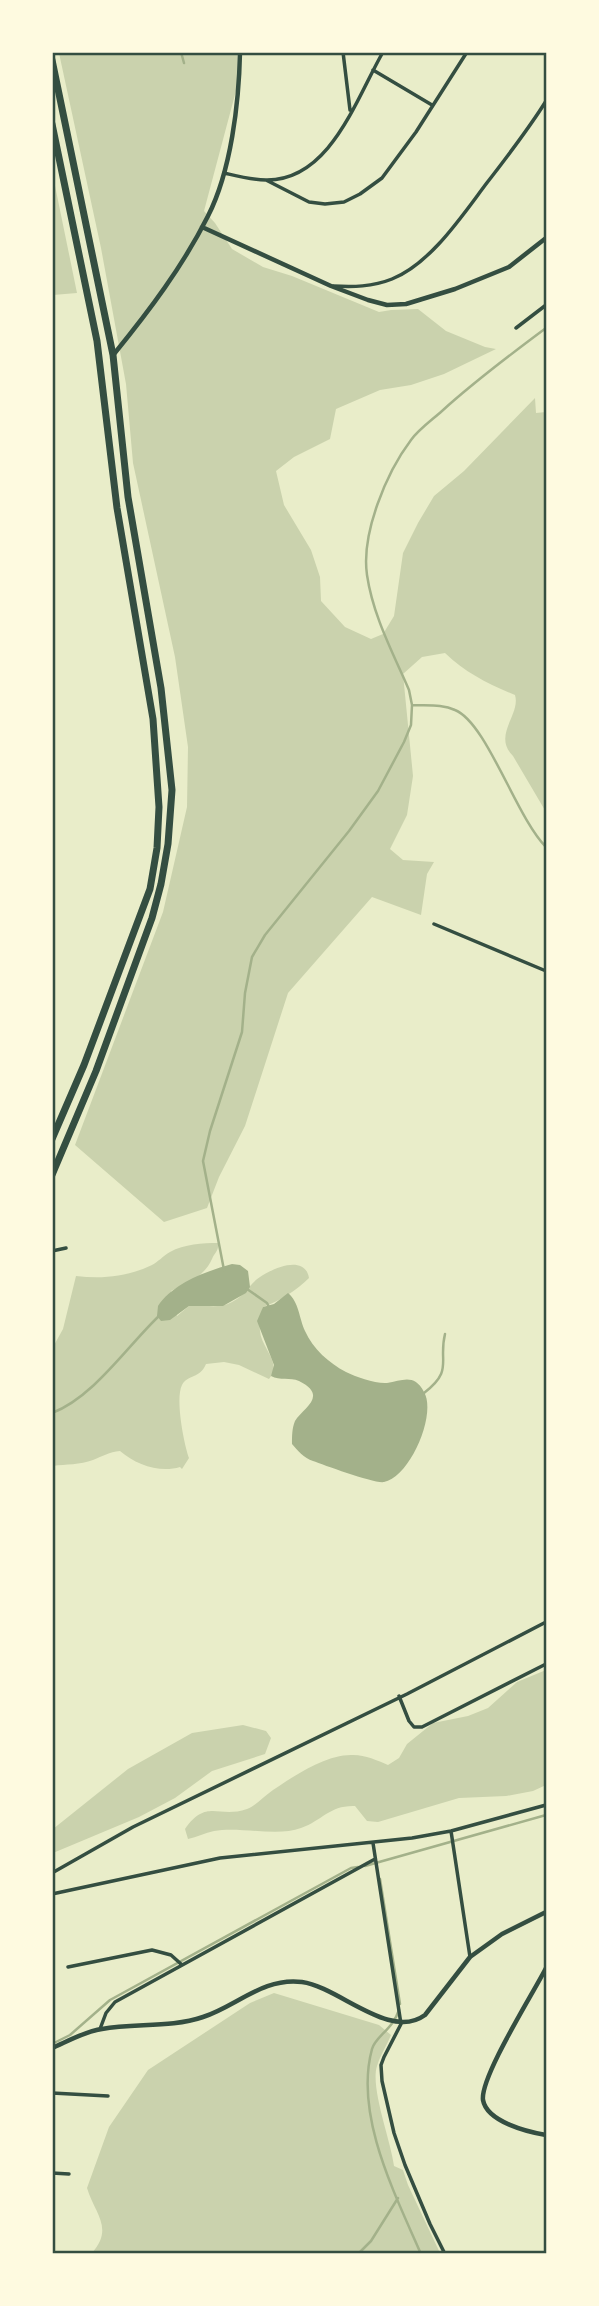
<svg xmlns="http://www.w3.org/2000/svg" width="599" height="2306" font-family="'Space Grotesk',sans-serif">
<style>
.green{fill:#cad2ad}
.water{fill:#a3b18a}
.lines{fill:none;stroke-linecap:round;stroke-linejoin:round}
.stream{stroke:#a3b18a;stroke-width:2.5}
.minor{stroke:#344e41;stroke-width:3.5}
.tertiary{stroke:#344e41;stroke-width:4.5}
.motorway{stroke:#344e41;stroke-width:7}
.neatline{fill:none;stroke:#344e41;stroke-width:2.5}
</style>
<rect width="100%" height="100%" fill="#e9edc9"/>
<path class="green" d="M59,53H237V87L204,211L215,223L232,249L263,267L292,276L379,312L391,310L418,309L446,331L485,347L496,349L444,374L411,385L380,390L336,409L330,439L294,457L276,471L284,505L311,550L320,577L321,601L345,627L371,639L383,634L394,616L403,553L418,523L434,496L464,471L535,398L536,413L546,412V812L513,756C492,735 521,715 515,695C488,684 466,673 445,653L422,657L403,674L413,776L407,815L390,849L403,860L434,862L427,874L421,915L372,897L288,993L245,1126L219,1177L207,1208L164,1222L75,1145L163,912L187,807L188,747L175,657L133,463L126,384L101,248Z
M52,171L77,293L53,295H52Z
M218,1243C219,1251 215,1252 212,1259C204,1277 188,1282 171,1291L177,1316L189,1306C204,1304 217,1310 232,1302C246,1295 249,1284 260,1277C273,1268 305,1254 309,1278C297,1290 278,1302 263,1307C262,1314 259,1324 260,1331C261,1348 283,1363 269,1379L239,1365L224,1362L206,1364C200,1379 188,1374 182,1385C175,1399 184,1444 189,1458L182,1469L180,1467C160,1473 136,1465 120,1451C109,1452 103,1456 93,1460C80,1465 66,1464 53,1466V1347L63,1329L76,1276C102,1279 127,1277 152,1265C158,1262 163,1256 170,1252C184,1244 203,1243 218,1243Z
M546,1670V1785L533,1791L506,1796L459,1798L378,1822L367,1821L355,1806C330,1805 323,1820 301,1828C277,1837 239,1826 214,1831C205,1833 197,1837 188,1839L185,1829C207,1798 218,1819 247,1809C257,1805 264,1796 273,1790C294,1776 325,1755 351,1755C363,1754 377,1760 388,1765L399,1758L407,1744L433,1723L468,1716L488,1708L517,1682Z
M243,1725L266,1731L271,1738L265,1754L212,1771L175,1798L139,1817L53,1853V1829L128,1769L192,1733Z
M274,1993L379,2025L391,2035C387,2045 380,2056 377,2066C370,2088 391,2141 394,2166L403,2170L408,2185L440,2253H92C114,2228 95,2214 87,2188L109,2127L148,2070L250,2003Z"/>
<path class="water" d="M232,1264L240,1265L248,1271L250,1287L246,1293L223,1306H189L170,1320L161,1321L157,1316L158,1306C173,1283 207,1271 232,1264Z
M288,1293C299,1302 299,1318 305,1331C313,1349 329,1363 346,1372C356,1377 376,1384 387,1383C402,1381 414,1373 424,1392C437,1414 410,1477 384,1482C375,1484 324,1465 313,1461C304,1458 297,1450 292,1444C292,1436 292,1428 295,1421C303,1408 329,1396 299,1381C290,1377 280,1381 271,1376L274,1365L257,1321L263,1307L274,1304Z"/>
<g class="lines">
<path class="stream" d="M181,52L184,63
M412,705C426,706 442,704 455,710C487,723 516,817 546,847
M224,1270L203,1161L210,1131L242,1032L245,993L252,957L265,935L349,831L378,791L404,742L411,725L412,705L409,690C393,653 373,616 367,575C361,534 386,473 411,440C419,429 432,420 442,411C475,381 511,354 546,328
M247,1289L267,1303L270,1309
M424,1393C454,1370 438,1362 445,1334
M52,1413C94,1397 128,1345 160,1315
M365,1866L546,1815
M380,1879L400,2004
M399,2010C393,2029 375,2037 372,2049C354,2115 395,2194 421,2254
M52,2044L70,2035L110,2000L351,1868L358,1867
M358,2254L371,2241L398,2198"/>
<path class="minor" d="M343,52L350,110
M373,70L432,105
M224,173C237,176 252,180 266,180C330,181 356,99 383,52
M266,180L309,202L325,204L344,202L360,194L382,178L416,132L467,52
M333,286C353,287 372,287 392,279C430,264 462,216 486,184C507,157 528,130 546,101
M516,328L546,305
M434,924L546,971
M52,1251L66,1248
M399,1696L409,1721L414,1727H422L546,1664
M451,1831L470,1957
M373,1843L401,2024L384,2057L381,2065L382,2081L394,2133L405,2165L430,2224L445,2254
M52,1873L133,1827L407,1694L546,1622
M52,1894L220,1858L412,1838L451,1831L546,1805
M68,1967L152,1950L171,1955L181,1964
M100,2029L106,2013L115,2002L375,1859
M52,2093L108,2096
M52,2173L69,2174"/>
<path class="tertiary" d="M202,227L331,286L368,300L387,305L406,304L455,289L509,267L546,238
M114,354C149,311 183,266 208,216C231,171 239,103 240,52
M546,1968C534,1992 480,2077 483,2100C487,2122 528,2132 546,2135
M52,2048C68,2041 86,2031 102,2029C135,2023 171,2028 203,2017C237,2006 263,1977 302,1982C339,1987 390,2041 425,2015L470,1957L502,1934L546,1912"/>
<path class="motorway" d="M52,60L113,355L128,497L161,688L172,790L168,844L161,884L152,918L96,1071L52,1175
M52,124L97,341L117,508L153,719L159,807L157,848L150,889L84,1065L52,1139"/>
</g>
<rect width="599" height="2306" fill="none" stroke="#fefae0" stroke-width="108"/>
<rect x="54" y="54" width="491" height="2198" class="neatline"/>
</svg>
